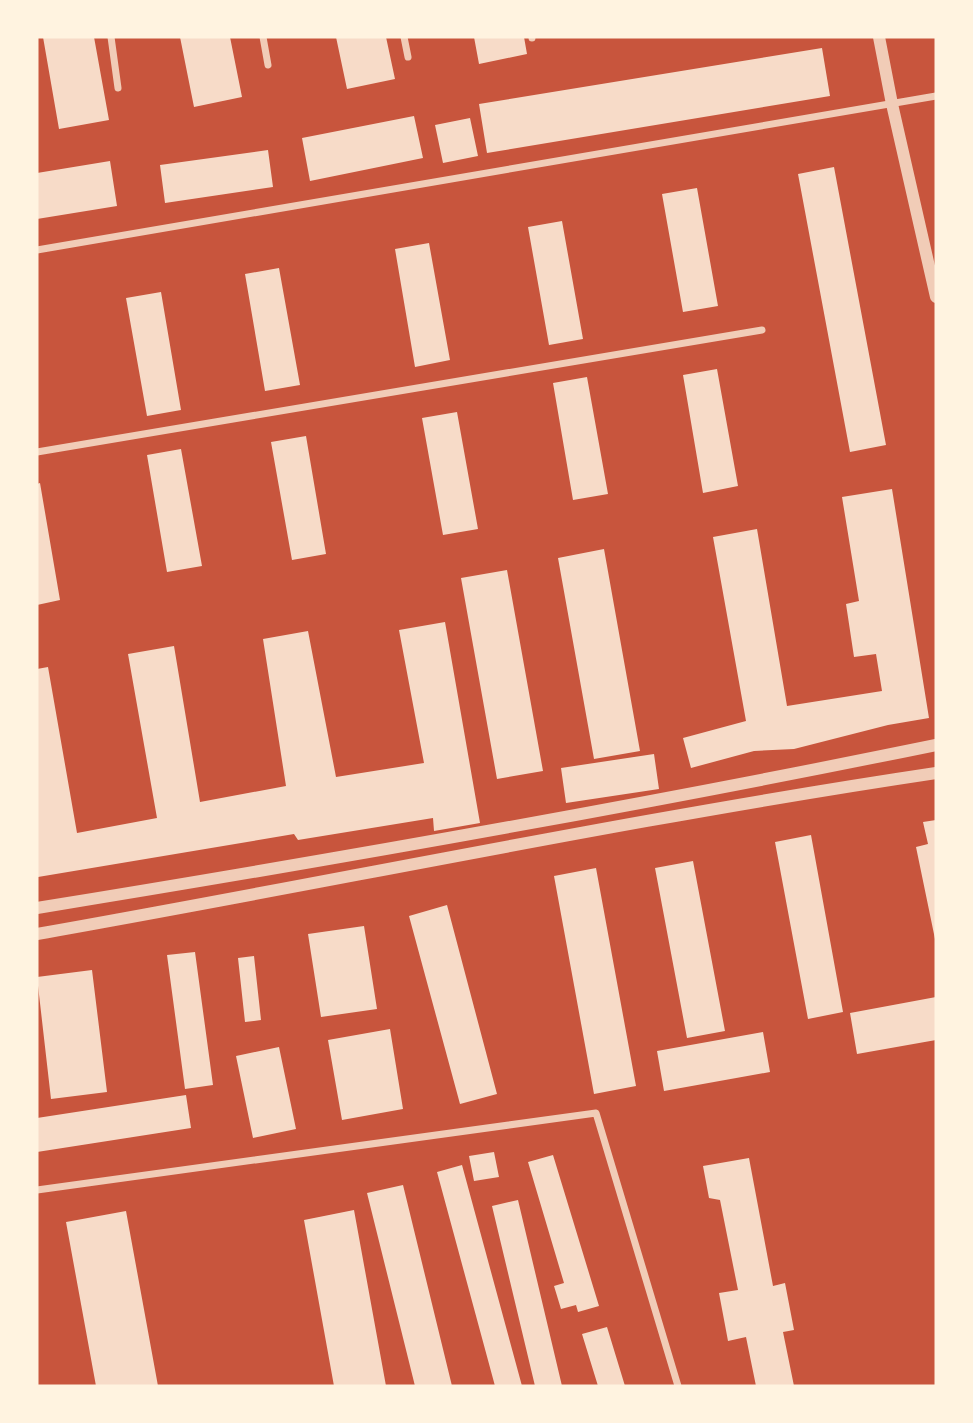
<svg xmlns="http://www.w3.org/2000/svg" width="973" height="1423" font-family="'Titillium Web',sans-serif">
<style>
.building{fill:#f7dbc8}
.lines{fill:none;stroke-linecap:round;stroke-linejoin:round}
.minor{stroke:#f1ccb7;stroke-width:7}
.tertiary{stroke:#f1ccb7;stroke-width:12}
</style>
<rect width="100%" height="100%" fill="#c8553d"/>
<path class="building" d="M43,37H94L109,120L59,129Z
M180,37H230L242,97L194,107Z
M336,37H386L395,79L347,89Z
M474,37H524L527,54L479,64Z
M822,48L830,96L487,153L479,104Z
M414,116L423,158L310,181L302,138Z
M470,118L478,156L443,163L435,125Z
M268,150L273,187L165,203L160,165Z
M110,161L117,206L37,219V173Z
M834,167L886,445L850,452L798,174Z
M697,188L718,306L683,312L662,194Z
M562,221L583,339L549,345L528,227Z
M429,243L450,360L415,367L395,249Z
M279,268L300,385L265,391L245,274Z
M161,292L181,410L147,416L126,298Z
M717,369L738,486L703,493L683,375Z
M587,377L608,494L573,500L553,383Z
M457,412L478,529L443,535L422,418Z
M306,436L326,554L292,560L271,442Z
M181,449L202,566L167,572L147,455Z
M40,483L60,600L37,605V484Z
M892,489L929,718L888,725L794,749L754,751L691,768L683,738L746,721L713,537L757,529L787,706L882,691L876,654L854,657L846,604L859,601L842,497Z
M604,549L640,751L594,759L558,558Z
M507,570L543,771L497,779L461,578Z
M445,622L480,823L434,831L433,818L298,840L294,834L38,877L37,669L48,667L77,833L157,818L128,654L174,646L200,802L286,786L263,639L308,631L336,777L424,763L399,630Z
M654,754L659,789L566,803L561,768Z
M936,820V939H935L916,847L928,844L923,822Z
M811,835L843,1012L808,1019L775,842Z
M693,861L725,1031L687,1038L655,868Z
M596,868L636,1086L594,1094L554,876Z
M447,905L497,1094L460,1104L409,916Z
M364,926L377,1009L321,1017L308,934Z
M195,952L213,1085L185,1089L167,955Z
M254,956L261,1020L245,1022L238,958Z
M92,970L107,1092L51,1099L37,977Z
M936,997V1040L857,1054L850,1013Z
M390,1029L403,1109L342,1120L328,1040Z
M763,1032L770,1072L664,1091L657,1051Z
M279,1047L296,1129L253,1138L236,1056Z
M186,1095L191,1128L37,1152V1118Z
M494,1152L499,1177L474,1181L469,1156Z
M553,1155L599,1306L578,1312L576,1305L561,1309L554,1286L564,1283L528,1162Z
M749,1158L773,1286L785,1283L794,1330L783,1332L794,1386H756L746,1337L728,1341L719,1293L738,1290L720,1200L709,1198L703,1166Z
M462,1165L522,1386H495L437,1172Z
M403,1185L452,1386H415L367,1193Z
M518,1200L562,1386H535L492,1206Z
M354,1210L386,1386H334L304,1220Z
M126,1211L158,1386H96L66,1222Z
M607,1327L625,1386H598L582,1334Z"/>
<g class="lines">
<path class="minor" d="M111,37L118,88
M263,37L268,65
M404,37L408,57
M532,37V38
M37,250L936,96
M37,452L762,330
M37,1190L596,1113L678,1386"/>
<path class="tertiary" d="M879,37L892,104L936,297
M37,908C338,859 638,806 936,745
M37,934C337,881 635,818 936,773"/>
</g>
<rect width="973" height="1423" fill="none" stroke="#fff3e0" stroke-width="77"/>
</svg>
